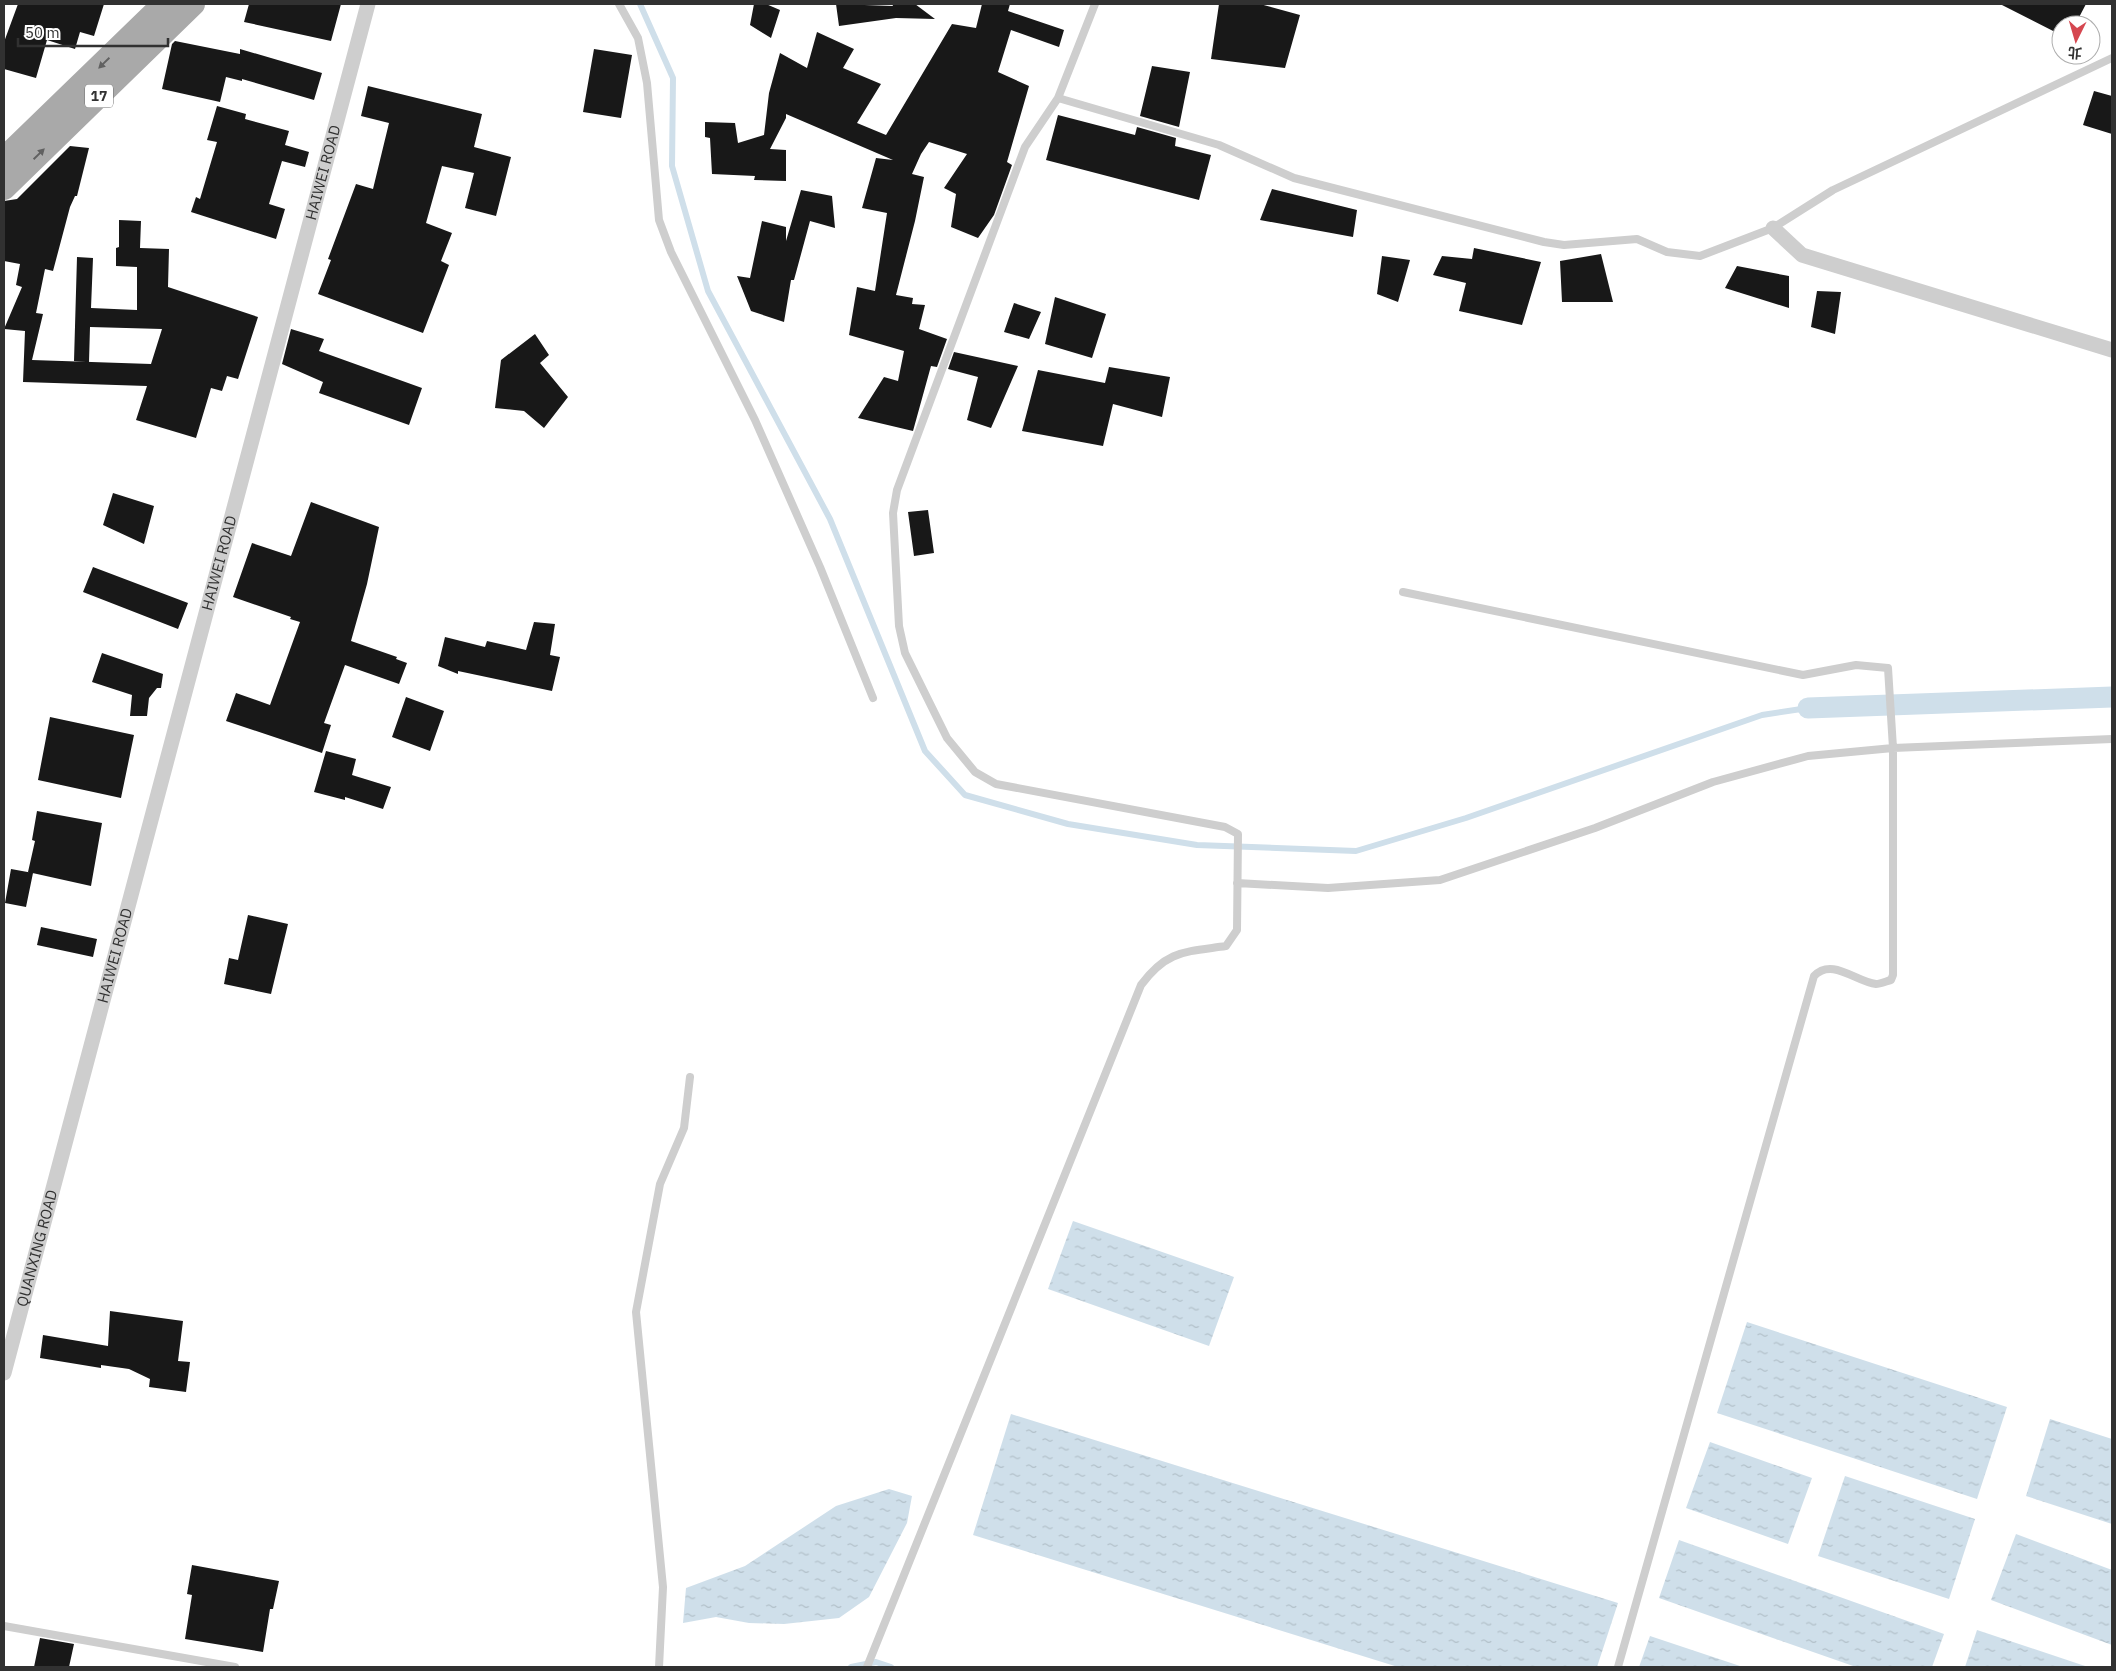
<svg xmlns="http://www.w3.org/2000/svg" width="2116" height="1671" font-family="'IBM Plex Sans','Noto Sans TC',sans-serif">
<style>
.water{fill:url(#water-ripples)}
.lines{fill:none;stroke-linecap:round;stroke-linejoin:round}
.stream{stroke:#cfdfea;stroke-width:6}
.canal{stroke:#cfdfea;stroke-width:21}
.building{fill:#181818}
.lane{stroke:#cecece;stroke-width:8}
.street{stroke:#cecece;stroke-width:15}
.primary{stroke:#a9a9a9;stroke-width:24}
.oneway{fill:#616161}
.labels{text-anchor:middle;stroke-width:5;stroke-linejoin:round;paint-order:stroke}
.shield{fill:#fff;stroke:#6f6f6f;stroke-width:1}
.shield-label{font-size:14px;font-weight:bold;fill:#313131}
.street-label{font-size:15px;fill:#313131;stroke:#fff}
</style>
<defs>
<pattern id="water-ripples" width="26" height="14" patternUnits="userSpaceOnUse" patternTransform="scale(1.25)"><rect width="26" height="14" fill="#cfdfea"/><path d="M2 4q2-2 4 0t4 0M15 11q2-2 4 0t4 0" fill="none" stroke="#b2c0c9"/></pattern>
</defs>
<rect width="100%" height="100%" fill="#fff"/>
<path class="water" d="M1073,1221L1234,1277L1209,1346L1048,1289Z
M1747,1322L2007,1407L1977,1499L1717,1413Z
M1011,1414L1618,1603L1597,1667H1398L973,1535Z
M2050,1419L2112,1439V1524L2026,1496Z
M1710,1442L1812,1478L1788,1544L1686,1508Z
M1845,1476L1975,1519L1949,1599L1818,1556Z
M889,1489L912,1496L907,1523L869,1597L839,1618L784,1624L749,1623L716,1617L683,1623L686,1588L745,1566L836,1506Z
M2016,1534L2112,1570V1645L1991,1600Z
M1679,1540L1944,1634L1932,1667H1856L1659,1598Z
M1977,1630L2088,1667H1965Z
M1650,1636L1743,1667H1639Z"/>
<g class="lines">
<path class="stream" d="M640,4L673,78L672,166L708,291L830,519L925,751L965,795L1068,824L1197,845L1356,851L1466,818L1762,715L1808,708
M851,1667L876,1662L891,1667"/>
<path class="canal" d="M1808,708L2112,697"/>
</g>
<path class="building" d="M18,4H104L94,36L80,32L75,49L47,40L36,78L4,69V42Z
M249,4H341L331,41L244,22Z
M754,4H766L780,10L771,38L750,25Z
M836,4L893,6L892,4H915L935,19L896,18L839,26Z
M982,4H1010L1008,11L1064,30L1059,47L1011,30L998,72L1029,86L1007,162L1012,165L994,215L978,238L951,227L956,194L944,188L967,154L929,142L921,154L912,174L924,177L915,221L896,295L913,298L912,304L925,305L919,329L947,339L937,367L931,366L913,431L858,418L884,377L898,381L904,351L849,335L857,287L875,291L887,213L862,208L876,158L893,160L786,114V118L770,149L786,150V181L754,180L755,176L712,174L710,138L705,137V122L735,123L738,143L764,135L769,93L780,53L807,68L817,32L854,49L843,68L881,84L857,123L886,135L952,24L976,28Z
M1219,4H1260L1300,15L1285,68L1211,59Z
M2000,4H2086L2075,25H2061V35Z
M175,41L240,54V49L322,73L314,100L242,79V81L226,77L220,102L162,89L172,44Z
M594,49L632,55L621,118L583,112Z
M1152,66L1190,72L1179,127L1140,116Z
M368,86L482,114L474,147L511,157L496,216L465,208L474,173L442,166L426,223L452,233L441,261L449,265L423,333L318,294L331,260L328,259L356,184L373,189L389,123L361,116Z
M2094,91L2112,96V134L2083,125Z
M217,106L246,114L245,119L289,131L285,145L309,152L305,167L282,161L269,204L285,209L276,239L191,212L196,197L200,199L217,142L207,140Z
M1058,115L1135,135L1137,127L1176,138L1175,146L1211,155L1199,200L1046,160Z
M70,146L89,148L77,196H75L70,207L53,271L45,269L36,313L43,314L32,360L151,364L162,329L90,327L89,362L74,361L77,257L93,258L91,308L137,310V267L116,266V248L119,247V220L141,221L140,248L169,249L168,287L258,317L238,379L227,376L222,391L211,388L196,438L136,420L147,386L23,382L25,331L4,329L22,287L16,285L20,264L4,261V201L17,199Z
M1272,189L1357,210L1353,237L1260,220Z
M801,190L832,196L835,228L810,221L794,280H791L784,322L751,311L737,276L750,278L762,221L786,227V241Z
M1474,248L1541,262L1522,325L1459,311L1466,283L1433,275L1442,256L1472,259Z
M1601,254L1613,302H1562L1560,261Z
M1382,256L1410,260L1398,302L1377,294Z
M1737,266L1789,276V308L1725,288Z
M1817,291L1841,292L1835,334L1811,327Z
M1055,297L1106,314L1092,358L1045,344Z
M1014,303L1041,312L1029,339L1004,332Z
M291,329L324,339L319,351L422,388L409,425L319,393L323,382L282,364Z
M535,334L549,355L540,363L568,397L544,428L524,411L495,408L501,360Z
M954,352L1018,366L991,428L967,420L978,377L948,369Z
M1109,367L1170,377L1162,417L1113,404L1103,446L1022,431L1038,370L1105,383Z
M113,493L154,506L144,544L103,525Z
M311,502L379,527L367,584L351,641L397,657L396,659L407,663L399,684L345,665L324,723L331,725L322,753L226,721L236,693L270,705L300,622L290,619L291,617L233,597L252,543L291,556Z
M928,510L934,553L914,556L908,512Z
M93,567L188,603L178,629L83,592Z
M534,622L555,624L550,655L560,657L552,691L458,671V674L438,666L445,637L485,647L487,641L526,650Z
M102,653L163,674L161,688H157L149,698L147,716H130L132,695L92,682Z
M406,697L444,711L430,751L392,737Z
M50,717L134,735L121,798L38,780Z
M326,751L356,759L352,775L391,787L383,809L345,797V800L314,792Z
M37,811L102,823L91,886L28,872L35,841L32,840Z
M11,869L33,873L26,907L5,903Z
M248,915L288,924L271,994L224,984L229,958L238,960Z
M41,927L97,939L93,957L37,945Z
M110,1311L183,1321L178,1361L190,1362L186,1392L149,1387L150,1379L129,1369L101,1365V1368L40,1358L43,1335L108,1346Z
M192,1565L279,1581L273,1609H270L263,1652L185,1639L192,1595L187,1594Z
M40,1638L74,1644L69,1667H34Z"/>
<g class="lines">
<path class="lane" d="M619,4L638,38L647,83L659,220L671,252L755,420L820,567L873,698
M1095,4L1058,98L1219,145L1294,178L1544,242L1564,245L1637,239L1667,252L1700,256L1773,228L1833,190L2112,58
M1403,592L1803,675L1856,665L1888,668L1893,748V975L1891,980C1887,981 1880,984 1876,984C1856,982 1832,957 1814,976L1618,1667
M1237,883L1328,888L1440,880L1595,828L1713,782L1808,756L1893,748L2112,739
M4,1626L235,1667
M659,1667L663,1587L636,1312L660,1184L684,1128L690,1077
M867,1667L1141,985C1167,950 1185,952 1226,946L1237,930L1238,834L1225,827L996,784L975,772L947,738L905,653L899,626L893,513L897,490L1025,147L1058,98"/>
<g class="street">
<path d="M1773,228L1802,255L2112,350"/>
<path id="s1" d="M4,1373L368,4"/>
</g>
<path class="primary" d="M4,159L164,4
M4,188L193,4"/>
</g>
<defs><path id="oneway-solid" d="M-6-.8H1V-3.2L6.5 0L1 3.2V.8H-6Z" transform="scale(1.25)"/></defs>
<g class="oneway">
<use href="#oneway-solid" transform="translate(104 63) rotate(136)"/>
<use href="#oneway-solid" transform="translate(39 154) rotate(-44)"/>
</g>
<g class="labels">
<rect class="shield" x="85" y="84.5" width="28" height="23" rx="4"/>
<g class="shield-label">
<text x="99" y="101">17</text>
</g>
<g class="street-label">
<text dy="5" stroke="none"><textPath href="#s1" startOffset="1242">HAIWEI ROAD</textPath></text>
<text dy="5" stroke="none"><textPath href="#s1" startOffset="838">HAIWEI ROAD</textPath></text>
<text dy="5" stroke="none"><textPath href="#s1" startOffset="432">HAIWEI ROAD</textPath></text>
<text dy="5" stroke="none"><textPath href="#s1" startOffset="129">QUANXING ROAD</textPath></text>
</g>
</g>
<rect width="2116" height="1671" fill="none" stroke="#313131" stroke-width="10"/>
<g transform="translate(2076 40) rotate(185)"><circle r="24" fill="#ffffff" stroke="#adadad"/>
<path d="M0-4L9 19L0 12L-9 19Z" fill="#d54750"/>
<text y="-8" font-size="14" font-weight="bold" text-anchor="middle" fill="#313131">北</text>
</g>
<path d="M18 38v8h150v-8" fill="none" stroke="#313131" stroke-width="2.5"/>
<text x="25" y="38" font-size="15" fill="#313131" stroke="#ffffff" stroke-width="4" paint-order="stroke">50 m</text>
</svg>
